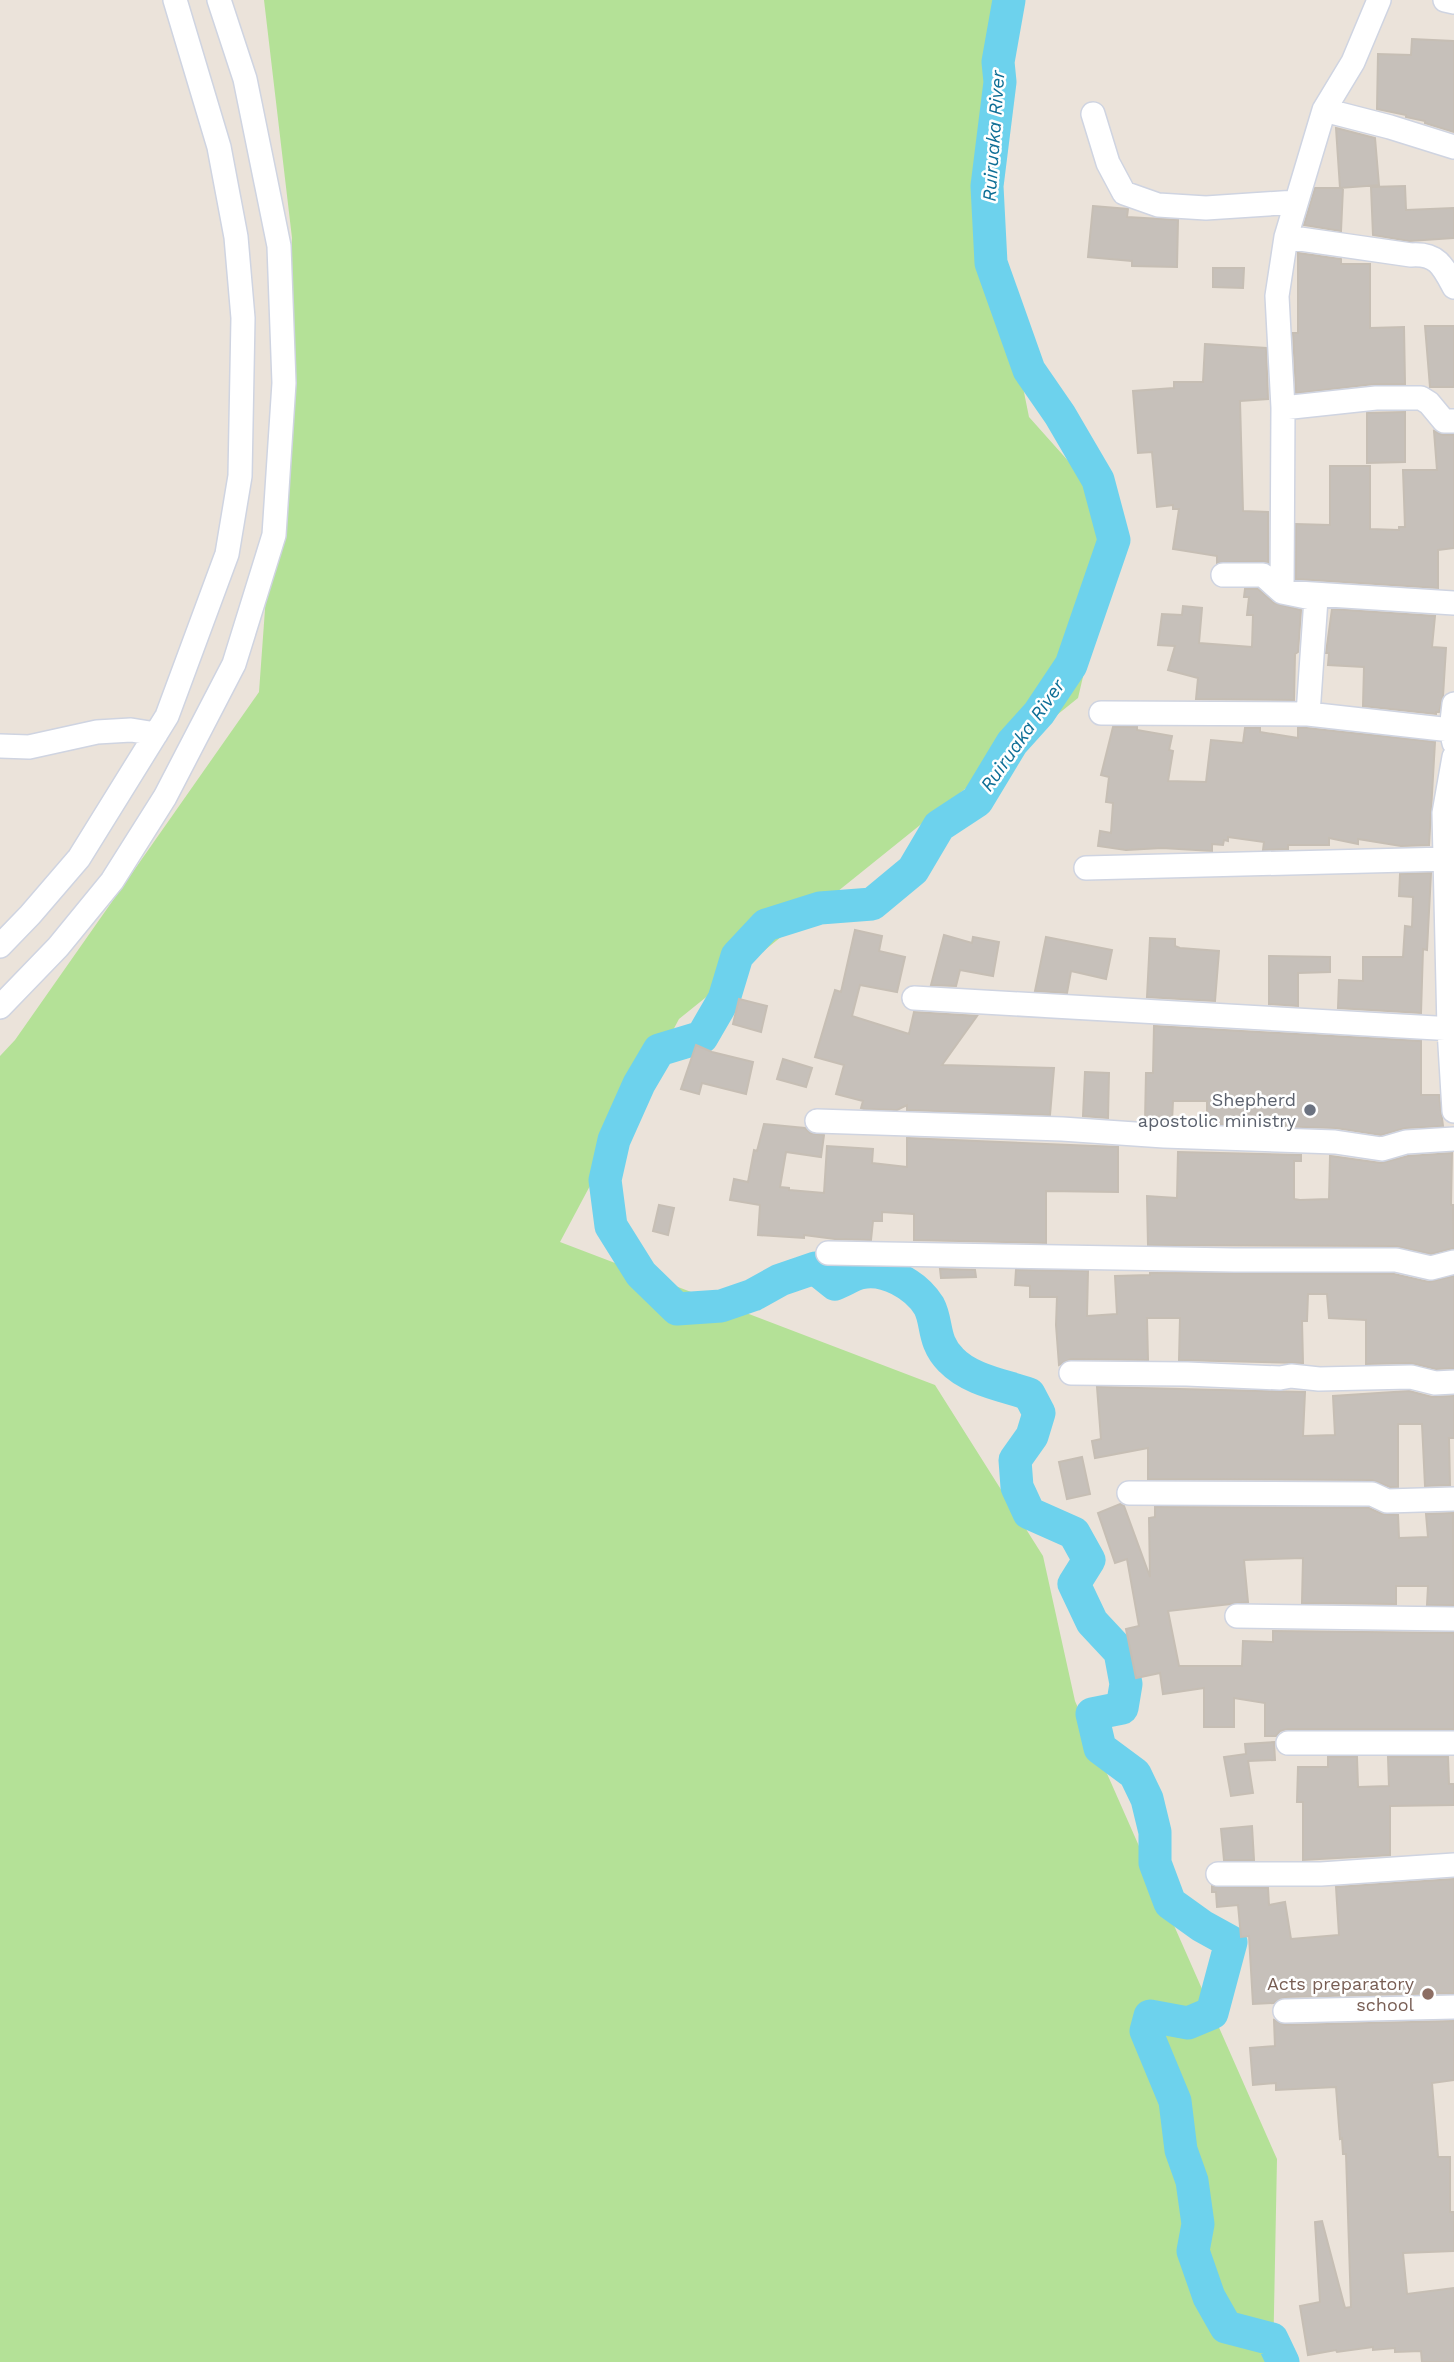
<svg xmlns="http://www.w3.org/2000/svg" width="1454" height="2362" font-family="'Work Sans',sans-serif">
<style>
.green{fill:#b4e197}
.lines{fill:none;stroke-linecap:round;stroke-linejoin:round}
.river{stroke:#6dd2ed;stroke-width:33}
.building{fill:#c6c0ba;stroke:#c6beb4;stroke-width:2}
.minor-casing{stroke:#cfd4e1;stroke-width:26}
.minor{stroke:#fff;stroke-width:23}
.worship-dot{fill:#6b7280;stroke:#fff;stroke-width:2.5}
.education-dot{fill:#8d6e63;stroke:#fff;stroke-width:2.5}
.labels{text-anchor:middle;stroke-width:5;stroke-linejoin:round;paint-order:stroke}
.worship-label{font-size:18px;fill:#5b616d;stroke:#fff;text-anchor:end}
.education-label{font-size:18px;fill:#785e54;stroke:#fff;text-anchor:end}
.water-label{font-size:19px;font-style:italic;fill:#0f6f96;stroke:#fff}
</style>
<rect width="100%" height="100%" fill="#ebe3da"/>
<path class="green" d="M264,0H1014L976,154L1029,417L1120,519L1078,698L679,1019L560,1242L935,1385L1043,1556L1075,1701L1277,2159L1273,2362H0V1056L15,1040L259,692L292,238Z"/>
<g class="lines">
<path class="river" d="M1009,0L998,62L1000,82L987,186L991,263L1029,370L1060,415L1098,480L1114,540L1071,665L1039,713L1012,743L977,801L939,826L913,870L872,904L820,908L766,925L737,956L724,999L702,1037L659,1050L639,1084L614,1140L605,1180L611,1226L641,1274L677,1309L721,1306L753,1295L780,1280L815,1268L835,1284C843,1281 852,1275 860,1273C885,1267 916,1285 929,1306C938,1323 932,1341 951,1360C970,1380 1003,1385 1029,1394L1039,1413L1032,1436L1015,1460L1017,1487L1029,1513L1074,1533L1089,1560L1074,1584L1092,1622L1120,1652L1126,1684L1122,1708L1092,1714L1100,1748L1135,1774L1147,1799L1155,1832V1863L1170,1903L1202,1926L1231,1942L1212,2013L1188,2023L1150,2016L1146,2031L1175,2101L1181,2150L1192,2181L1198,2224L1193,2251L1209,2297L1226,2327L1272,2339L1283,2362"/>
</g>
<path class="building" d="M1412,39L1454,41V132L1425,123V121L1406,117V115L1377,109L1378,54L1411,55Z
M1336,128L1375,138L1379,185L1340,188Z
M1405,186L1406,210L1454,208V238L1409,241L1373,235L1371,187Z
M1315,188H1343L1341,231L1304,225Z
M1093,206L1128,209L1127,217L1178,220L1177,267L1132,266V261L1088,257Z
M1298,253L1341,259V264H1370V328L1404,327L1405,384H1375L1296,393L1293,333H1298Z
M1213,268H1244L1243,288L1213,287Z
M1425,326H1454V387H1430Z
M1205,344L1266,348L1268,399L1240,401L1243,511L1268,512V563L1263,561L1217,563V556L1173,549L1179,509H1173V505L1157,507L1152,452L1138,453L1133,391L1174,388V382H1203Z
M1405,412V462L1367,463V413Z
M1434,431L1443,435H1454V548L1438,550V588L1296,579V524L1330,525V466H1370V529L1399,530V527H1405L1403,470H1437Z
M1245,589H1258L1274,603L1301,610L1298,652L1295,654L1294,700L1196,699L1198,678L1168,670L1175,646L1158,645L1162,614L1182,615L1183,606L1202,608L1199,643L1252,647L1253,615H1247L1249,597H1244Z
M1332,609L1435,616L1432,647L1446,648L1443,696L1439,712H1436V714L1363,706L1364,667L1328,665L1329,653H1326Z
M1113,727H1137V730L1172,736L1169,750L1173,751L1168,781L1206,782L1211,740L1243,743L1245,728H1260V732L1298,738V728H1307L1435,742L1429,845L1401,846L1358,839V844L1329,838V845H1288V849L1263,850L1264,842L1228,837V841L1224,840L1223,845L1212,844V851L1162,848L1126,850L1098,846L1100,831L1111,833L1113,803L1106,802L1109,777L1101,775Z
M1431,873L1427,950L1423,949L1421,1013L1338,1008L1339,980L1363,981V957H1403L1405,926L1412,927L1413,897L1399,896L1400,874Z
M855,930L882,936L879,951L905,957L897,992L860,985L852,1016L909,1034L914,1012L977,1016L942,1065L1054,1068L1050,1115L907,1110V1105L897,1110L864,1109L861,1108L863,1101L836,1094L844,1065L815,1057L835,990L841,992Z
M944,935L972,943L973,937L999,942L993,976L960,970L956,986L931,985Z
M1046,937L1112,950L1106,979L1071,971L1067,993L1035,991Z
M1150,938L1175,939V946L1180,948L1219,951L1215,1001L1147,997Z
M1269,956L1330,957V972L1298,973V1006L1269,1004Z
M739,999L767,1006L761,1032L733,1024Z
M1154,1026L1421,1041V1095H1439L1443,1126L1405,1128L1381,1135L1336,1128L1207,1124V1101H1173L1172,1122L1145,1121L1146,1073H1153Z
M696,1045L712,1052L753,1062L746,1094L702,1083L699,1094L681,1089Z
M783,1059L812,1068L806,1087L777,1079Z
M1085,1072L1109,1073L1108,1118L1083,1116Z
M764,1124L805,1128L810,1133L824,1135L821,1157L786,1152L780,1187L789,1188V1190L824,1193L827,1146L873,1149L872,1163L907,1167V1138L1118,1147V1192L1046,1191V1243L914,1240V1214L882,1212V1221H873L871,1240L835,1239L804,1235V1238L758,1235L760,1205L730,1200L734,1179L748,1182L754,1150L757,1151Z
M1178,1152L1301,1155V1161H1294V1199L1300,1200L1329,1199L1330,1156L1381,1163L1408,1156L1452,1153L1451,1205H1453L1454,1248L1431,1254L1396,1246L1148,1245L1147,1196L1177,1198Z
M659,1205L674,1208L668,1235L653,1231Z
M940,1269L975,1270L976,1277L941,1278Z
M1016,1270L1088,1271L1087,1316L1117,1314L1115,1276L1150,1275V1273L1394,1274L1429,1282L1454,1276V1368L1436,1369L1411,1363L1366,1364V1320L1329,1318L1327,1294H1308L1307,1321H1302L1303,1363L1179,1360L1180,1318H1147L1148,1360L1071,1359L1059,1365L1056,1325L1057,1297H1030V1286L1015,1285Z
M1097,1387L1305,1392L1303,1436L1335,1435L1333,1396L1409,1391L1432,1397L1454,1396V1438H1449L1450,1485L1425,1486L1422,1424H1398V1487H1390L1372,1480L1148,1479V1448L1095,1458L1092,1441L1101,1439Z
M1082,1457L1090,1494L1067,1499L1059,1462Z
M1120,1504L1124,1506L1150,1577L1149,1518L1155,1517V1507L1369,1508L1382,1514L1398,1515L1399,1538L1428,1537L1426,1514L1453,1513L1454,1605H1427L1428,1586H1396V1604L1302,1603L1303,1558L1244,1560L1248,1602L1168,1611L1179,1666H1242L1243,1641L1273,1642V1631L1454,1633V1729H1288L1280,1731L1276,1736H1265V1703L1234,1698V1727H1204V1688L1163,1694L1160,1673L1136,1678L1126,1629L1139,1626L1127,1559L1115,1563L1098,1513Z
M1274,1742L1275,1760L1248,1761L1253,1793L1231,1796L1224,1757L1246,1754L1245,1744Z
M1328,1757H1357L1358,1787L1389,1786L1388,1757H1448L1449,1784H1454V1805L1390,1806V1855L1303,1860V1802H1297L1298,1767H1328Z
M1252,1826L1254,1860H1224L1221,1829Z
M1454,1879V1993L1285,1997L1274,2003L1253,2004L1249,1936L1241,1937L1238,1905L1217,1907L1216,1892H1212V1886L1268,1888L1269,1905L1285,1902L1291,1939L1339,1935L1336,1887Z
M1274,2020L1285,2025L1454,2021V2080L1432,2083L1438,2157H1450V2212H1454V2251L1403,2253L1407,2294L1454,2288V2362H1422L1421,2351L1395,2352V2348L1373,2350V2347L1337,2352L1336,2350L1308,2355L1300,2306L1320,2302L1315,2222L1322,2221L1345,2308L1351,2307L1346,2154H1343L1342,2138L1340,2139L1336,2087L1276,2090V2083L1253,2085L1250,2048L1275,2046Z"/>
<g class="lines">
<defs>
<path id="minor" d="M1445,0L1454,2
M1324,110L1390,127L1454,147
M1093,114L1108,163L1124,193L1158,205L1206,208L1296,202
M1286,237L1411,255C1437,253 1443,266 1454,287
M1283,408L1376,398H1421L1429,403L1444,421H1454
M1223,575H1263L1282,592L1454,603
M1454,704L1451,730L1454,743
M1101,713L1308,714L1451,730
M1308,714L1316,599L1282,592L1283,408L1277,296L1286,237L1324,110L1353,62L1379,0
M0,746L29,747L97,732L131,730L156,734
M1454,757L1444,813L1449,1029L1454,1111
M1086,868L1447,859
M0,946L30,915L79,858L167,716L227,554L240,476L243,318L236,237L219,147L175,0
M914,998L1454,1029
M0,1007L58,947L112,881L165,797L234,664L274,535L284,383L279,246L245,79L219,0
M817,1121L1062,1129L1164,1136L1335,1142L1382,1149L1406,1142L1454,1139
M828,1253L1234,1260H1396L1431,1268L1454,1262
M1071,1373L1187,1374L1280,1378L1291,1376L1319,1379L1411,1377L1435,1383L1454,1382
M1129,1493L1372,1494L1387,1501L1454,1499
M1237,1616L1454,1619
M1288,1743H1454
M1218,1874H1321L1454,1865
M1285,2011L1454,2007"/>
</defs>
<use href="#minor" class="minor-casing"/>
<use href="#minor" class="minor"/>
</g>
<circle class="worship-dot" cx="1310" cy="1110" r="7"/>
<circle class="education-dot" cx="1428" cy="1994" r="7"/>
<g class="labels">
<g class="worship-label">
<text x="1296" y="1106">Shepherd<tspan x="1296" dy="21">apostolic ministry</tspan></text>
</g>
<g class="education-label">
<text x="1414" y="1990">Acts preparatory<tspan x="1414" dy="21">school</tspan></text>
</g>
<g class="water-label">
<text transform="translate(993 136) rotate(-86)" y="7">Ruiruaka River</text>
<text transform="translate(1022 735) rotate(-55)" y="7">Ruiruaka River</text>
</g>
</g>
</svg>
